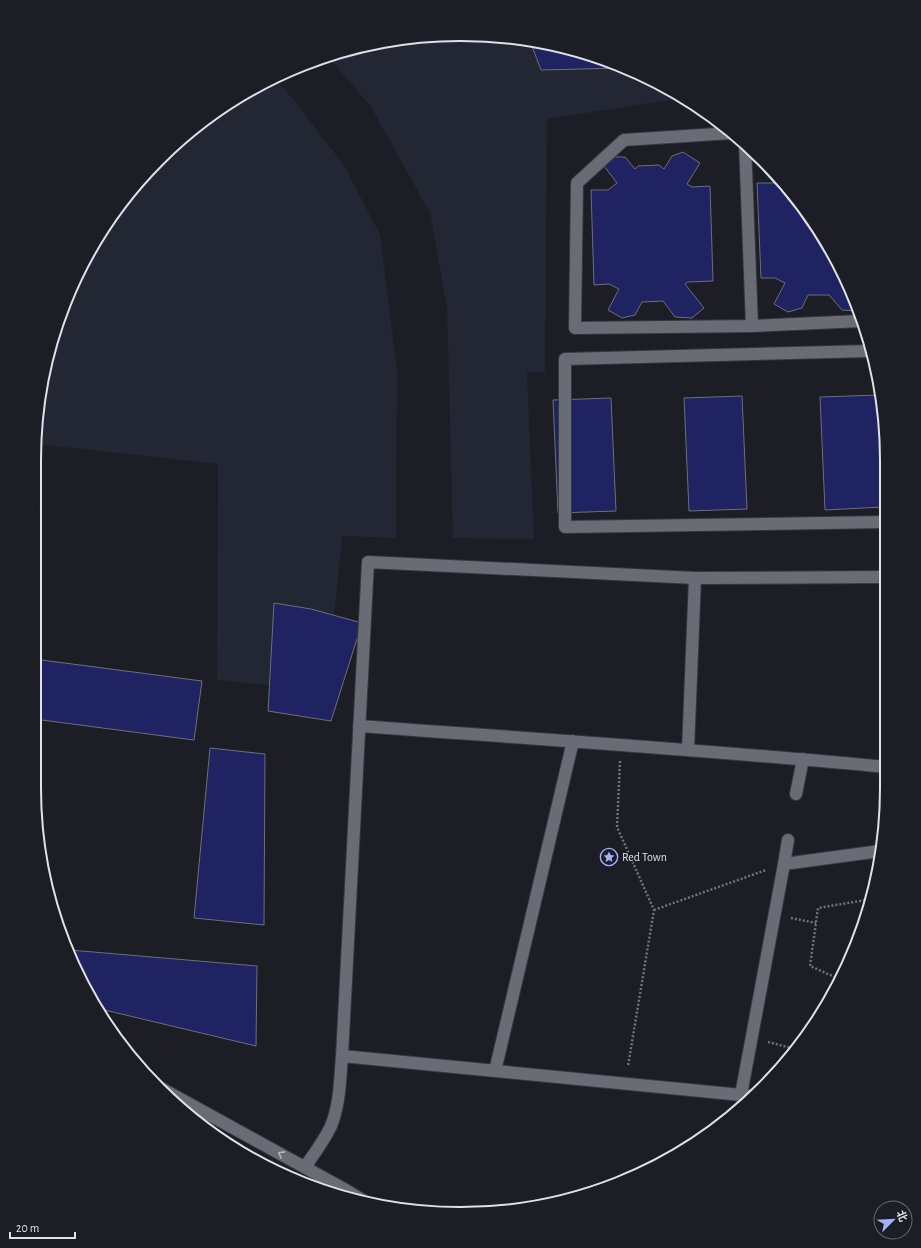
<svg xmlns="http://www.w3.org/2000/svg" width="921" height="1248" font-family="'Alegreya Sans','Noto Sans SC',sans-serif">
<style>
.built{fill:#232633}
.building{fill:#1f2362;stroke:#6d6f78}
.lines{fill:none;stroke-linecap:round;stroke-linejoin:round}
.service-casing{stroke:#36383e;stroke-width:14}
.minor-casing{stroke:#36383e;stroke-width:14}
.secondary-casing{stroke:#36383e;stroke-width:14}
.path{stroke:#72737a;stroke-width:2.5;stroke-dasharray:2 2;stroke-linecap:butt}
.service{stroke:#6a6c75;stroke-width:12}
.minor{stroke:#6a6c75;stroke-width:12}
.secondary{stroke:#6a6c75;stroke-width:12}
.oneway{stroke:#b6b8be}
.labels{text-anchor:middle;stroke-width:3;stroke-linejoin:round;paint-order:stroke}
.poi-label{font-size:12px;fill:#dfe1e6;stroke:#1c1d25;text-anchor:start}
.rim{fill:none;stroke:#dfe1e6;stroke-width:2}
</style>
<rect width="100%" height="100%" fill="#1c1d25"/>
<path class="built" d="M433,35L516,38L598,57L674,91L683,98L547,119L545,372H527L534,539L453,538L447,308L430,213L371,107L328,57L350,48Z
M274,77L294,100L344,165L380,235L397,371L396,538L342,536L327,691L217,680L218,464L35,444V433L48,350L78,272L106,223L159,159L201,122Z"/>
<path class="building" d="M530,41L598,57L622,68L541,70Z
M683,152L700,163L687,184L692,187L710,186L713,281L688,282L685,284L704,308L692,318L675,317L663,301L642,302L635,315L622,318L608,310L619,289L609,284L594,285L591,190H608L617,183L604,166L615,157H625L635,169L638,166L659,165L664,169L672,156Z
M779,180L799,201L855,297L858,311L842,310L829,295H808L802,308L788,312L774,304L785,283L775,278H761L757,183H775Z
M878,395L883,507L825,510L820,397Z
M742,396L747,509L689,511L684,398Z
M611,398L616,511L558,513L553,400Z
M274,603L311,609L362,623L331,721L268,711Z
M34,659L202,681L194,740L34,719Z
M210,748L265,754L264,925L194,918Z
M70,950L257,966L256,1046L96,1008L91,1001Z"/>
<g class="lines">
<defs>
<path id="service" d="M732,133L624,140L577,183L575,328L752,326L861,321
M745,143L752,326
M359,726C535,739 710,750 886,767
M688,750L695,578
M796,794L803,759
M784,864L788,840
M342,1056L752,1096
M495,1071L573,741
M741,1095L784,864L880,851
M305,1167C314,1154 324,1141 331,1126C340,1104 340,1079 342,1056L368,562L695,578L884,577"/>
<path id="minor" d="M869,351L565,359V527L884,522"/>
<path id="secondary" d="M157,1086L344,1189L364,1201"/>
</defs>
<use href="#service" class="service-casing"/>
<use href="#minor" class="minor-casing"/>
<use href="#secondary" class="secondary-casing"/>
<path class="path" d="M620,761L617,827L654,910L628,1066
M875,884V868
M654,910L766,870
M791,918L816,923
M839,979L810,966L818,908L872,899
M768,1042L795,1049"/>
<use href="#service" class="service"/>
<use href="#minor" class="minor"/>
<use href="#secondary" class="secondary"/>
</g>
<defs><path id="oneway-chevron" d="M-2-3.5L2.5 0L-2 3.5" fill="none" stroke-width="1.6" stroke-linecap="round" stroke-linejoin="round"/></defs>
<use class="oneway" href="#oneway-chevron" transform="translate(281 1154) rotate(-151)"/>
<defs>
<symbol id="sight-ring" viewBox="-11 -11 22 22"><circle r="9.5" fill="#1c1d25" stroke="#a3b2fd" stroke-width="1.5"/><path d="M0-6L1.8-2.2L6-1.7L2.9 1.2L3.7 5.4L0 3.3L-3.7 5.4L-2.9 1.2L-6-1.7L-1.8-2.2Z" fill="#a3b2fd"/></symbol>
</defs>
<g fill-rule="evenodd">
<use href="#sight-ring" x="599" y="847" width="20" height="20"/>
</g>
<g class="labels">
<g class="poi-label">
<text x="622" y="861">Red Town</text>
</g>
</g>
<path d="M0 0H921V1248H0ZM460 41H461A419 419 0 0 1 880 460V788A419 419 0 0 1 461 1207H460A419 419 0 0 1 41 788V460A419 419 0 0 1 460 41Z" fill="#1c1d25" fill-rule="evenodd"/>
<path class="rim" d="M460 41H461A419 419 0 0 1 880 460V788A419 419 0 0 1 461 1207H460A419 419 0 0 1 41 788V460A419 419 0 0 1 460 41Z"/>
<g transform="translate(893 1220) rotate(66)"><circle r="19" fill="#1c1d25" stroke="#6a6b72"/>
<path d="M0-3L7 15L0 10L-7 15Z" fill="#a3b2fd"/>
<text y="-6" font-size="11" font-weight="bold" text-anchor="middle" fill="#dfe1e6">北</text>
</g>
<path d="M10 1232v6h65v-6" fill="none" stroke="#dfe1e6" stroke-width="2"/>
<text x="16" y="1232" font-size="12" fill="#dfe1e6" stroke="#1c1d25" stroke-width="3" paint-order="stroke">20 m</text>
</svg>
